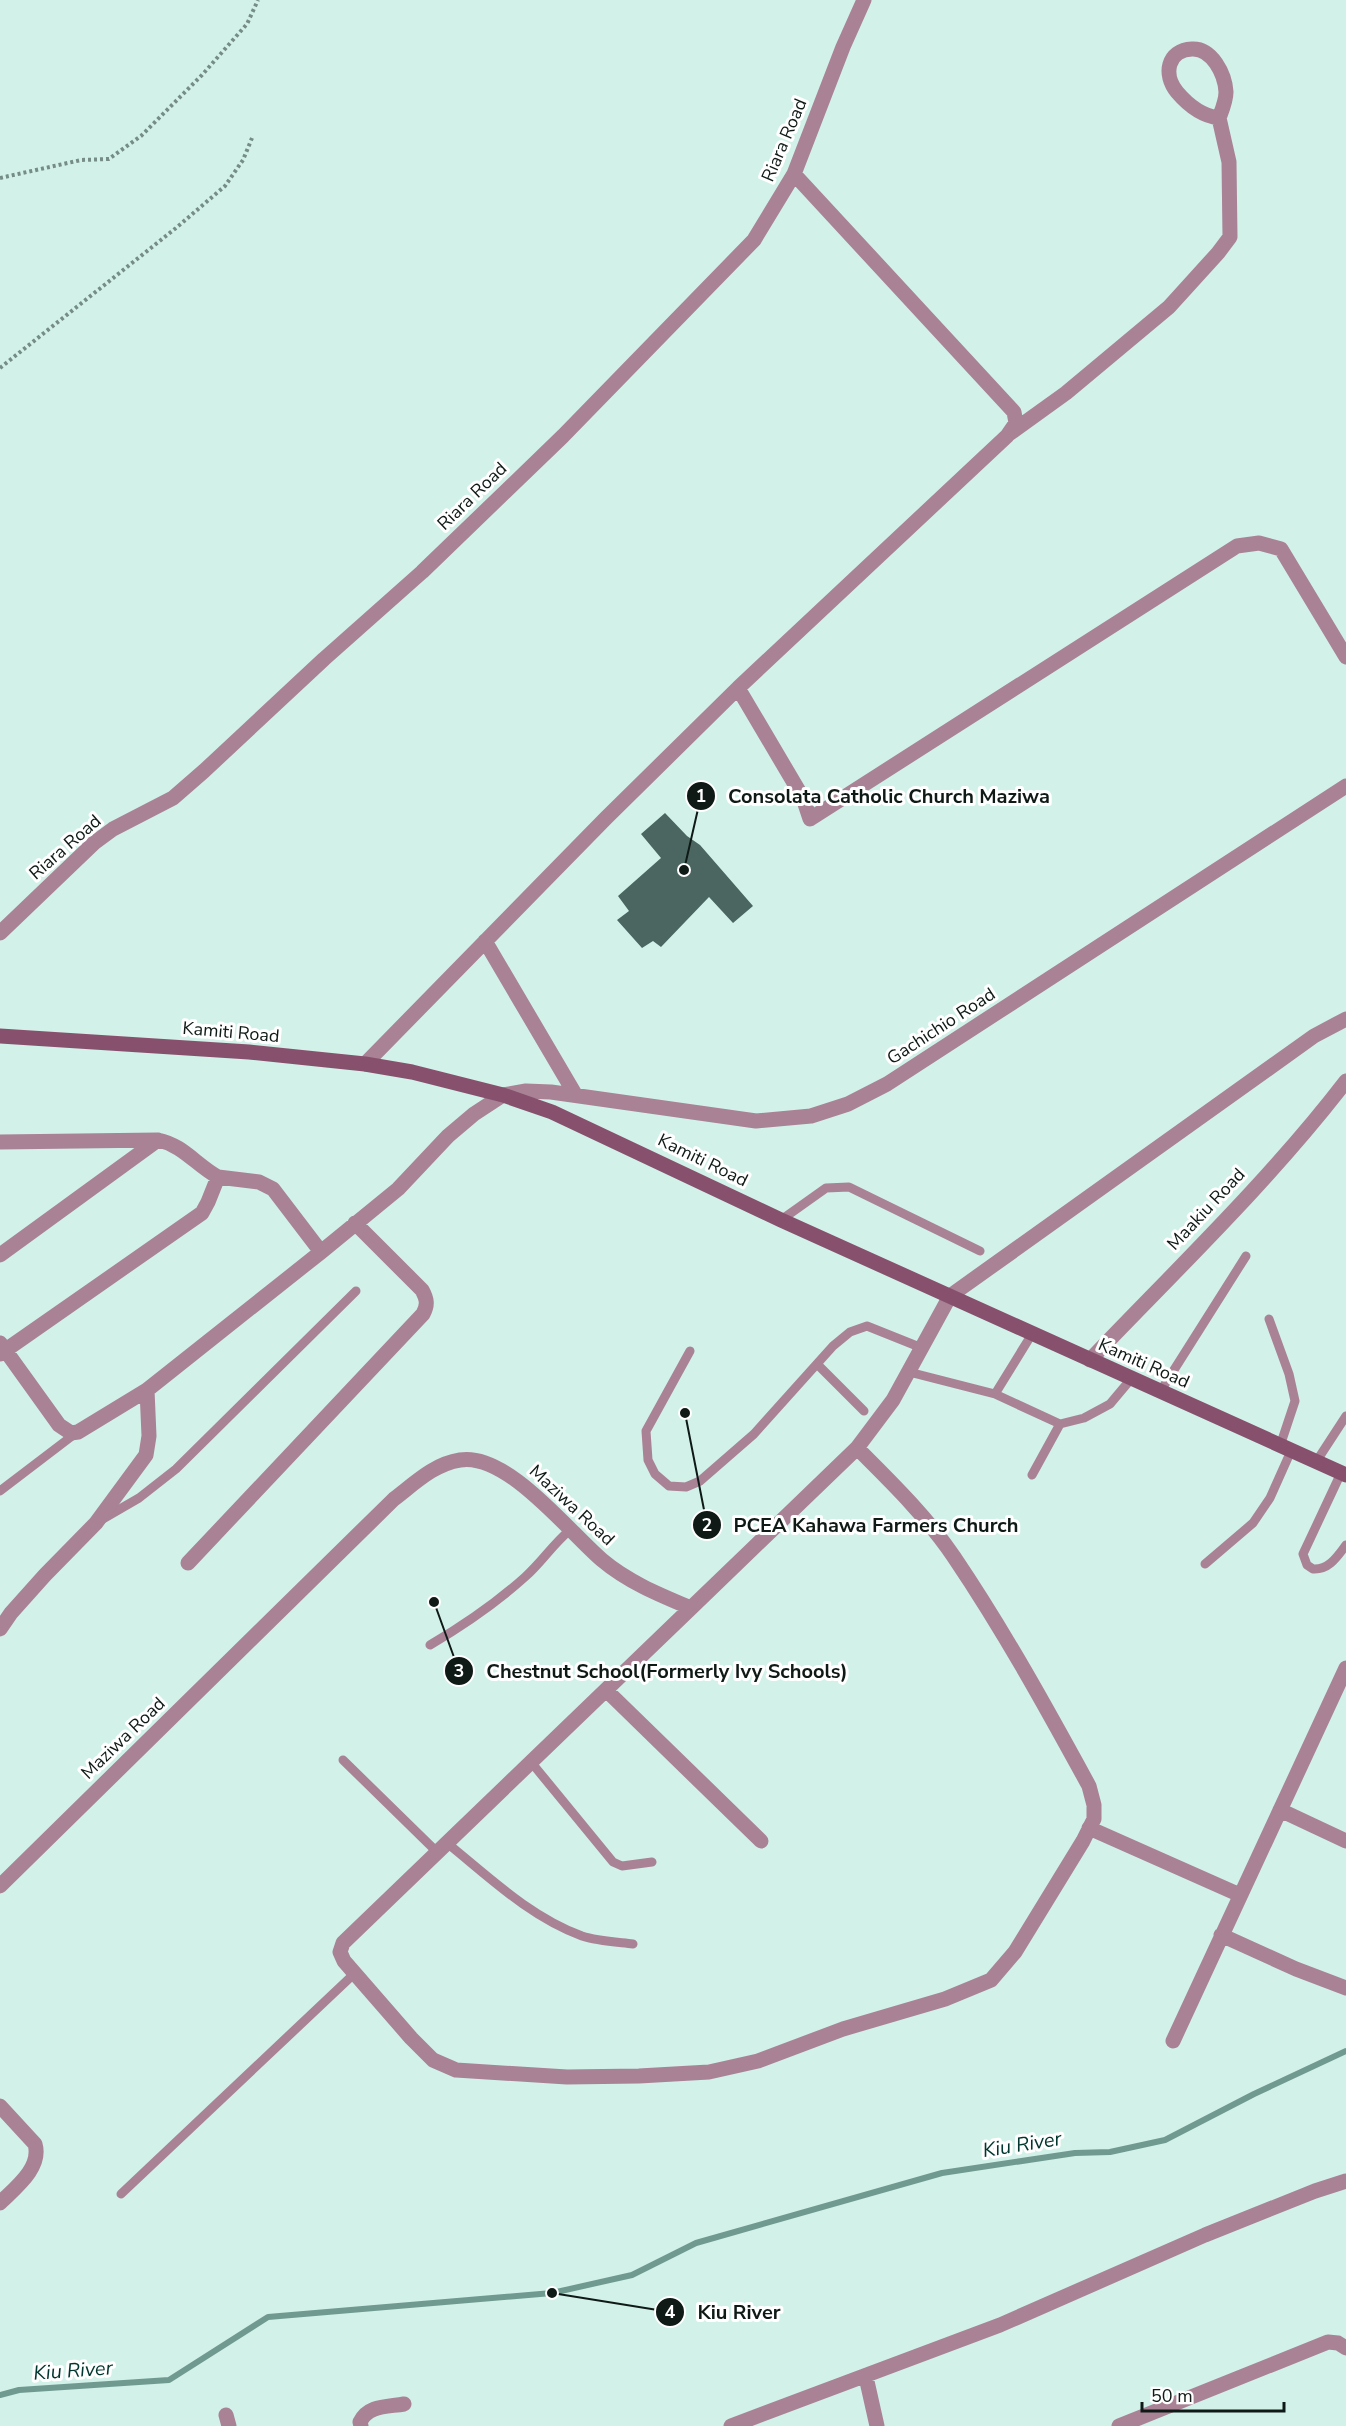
<svg xmlns="http://www.w3.org/2000/svg" width="1346" height="2426" font-family="'Nunito Sans',sans-serif">
<style>
.lines{fill:none;stroke-linecap:round;stroke-linejoin:round}
.stream{stroke:#709a90;stroke-width:6}
.building{fill:#4b6660}
.path{stroke:#768c86;stroke-width:4;stroke-dasharray:3 3;stroke-linecap:butt}
.service{stroke:#a98296;stroke-width:9}
.minor{stroke:#a98296;stroke-width:15}
.secondary{stroke:#87516e;stroke-width:15}
.labels{text-anchor:middle;stroke-width:6;stroke-linejoin:round;paint-order:stroke}
.street-label{font-size:18px;fill:#0f1a17;stroke:#fff}
.water-label{font-size:20px;font-style:italic;fill:#00362e;stroke:#fff}
.leader{fill:none;stroke:#0f1a17;stroke-width:2}
.callout-dot{fill:#0f1a17;stroke:#fff;stroke-width:2}
.mark-label{font-size:18px;text-anchor:middle;font-weight:bold;fill:#fff}
.callout-label{font-size:20px;text-anchor:middle;font-weight:bold;fill:#0f1a17;stroke:#fff;stroke-width:6;stroke-linejoin:round;paint-order:stroke}
</style>
<rect width="100%" height="100%" fill="#d2f1e9"/>
<g class="lines">
<path class="stream" d="M0,2395L19,2390L169,2380L268,2317L552,2293L632,2275L696,2243L942,2173L1075,2153L1110,2152L1165,2140L1254,2094L1346,2051"/>
</g>
<path class="building" d="M665,813L687,836L700,845L753,906L733,923L709,897L661,947L653,941L642,948L617,920L629,911L618,896L661,858L641,834Z"/>
<g class="lines">
<path class="path" d="M0,178L81,160L109,159L141,136L202,75L247,24L258,0
M0,368L176,228L225,186L243,160L252,138"/>
<path class="service" d="M781,1220L826,1188L849,1187L980,1251
M1269,1319L1289,1374L1295,1401L1280,1446
M690,1351L646,1431L648,1460L655,1474L669,1486L686,1487L700,1481L754,1434L833,1346L850,1332L867,1326L922,1348
M817,1364L864,1411
M909,1372L995,1394L1060,1424L1084,1418L1110,1404L1131,1379
M1160,1392L1246,1256
M995,1394L1032,1334
M1316,1462L1346,1416
M1341,1473L1303,1554L1307,1565L1313,1569C1329,1570 1337,1557 1346,1545
M1032,1475L1060,1424
M0,1491L76,1433
M101,1520L139,1498L176,1469L356,1291
M1205,1564L1253,1523L1270,1498L1291,1451
M430,1645C464,1625 496,1603 525,1577C542,1562 553,1544 570,1530
M343,1760L437,1852
M531,1762L613,1862L622,1866L652,1862
M447,1843C489,1877 530,1917 582,1936C597,1941 616,1942 633,1944
M121,2194L355,1973"/>
<path class="minor" d="M1009,434L1066,393L1169,307L1218,253L1230,237L1229,162L1219,118C1202,116 1188,105 1177,92C1163,75 1167,50 1192,49C1212,48 1225,74 1226,92C1226,101 1222,110 1219,118
M738,688L803,798L810,819L1237,546L1259,543L1281,549L1346,657
M0,933L94,843L113,829L173,798L204,771L324,659L422,572L563,436L754,240L794,174L843,47L864,0
M485,941L575,1094
M365,1064L606,818L738,688L1007,436L1016,423L1014,412L794,174
M0,1142L158,1140C183,1145 196,1165 218,1177L208,1202L202,1213L0,1354
M218,1177L259,1182L273,1189L321,1252
M0,1255L158,1140
M0,1343L59,1425L71,1433L78,1432L147,1390L321,1252L398,1189L448,1136L474,1114L503,1095L526,1091L551,1092L756,1121L811,1116L848,1104L887,1084L1346,786
M1090,1360C1176,1270 1270,1180 1346,1081
M188,1563L423,1314C428,1305 427,1299 422,1290L355,1223
M691,1608L343,1943L340,1952L344,1961L411,2038L433,2060L456,2070L567,2077L639,2076L709,2072L758,2061L843,2029L945,1999L991,1980L1015,1952L1083,1841L1094,1819V1805L1089,1786C1047,1709 1004,1631 954,1557C927,1517 891,1482 857,1448
M0,1629L11,1613L45,1575L96,1523L146,1455L149,1436L147,1390
M606,1690L761,1841
M1280,1810L1346,1841
M1089,1828L1240,1895
M0,1886L394,1499C415,1483 434,1464 460,1460C507,1452 569,1532 602,1560C628,1582 660,1595 691,1608L857,1448L893,1400L950,1296L1314,1036L1346,1019
M1221,1935L1296,1969L1346,1988
M1173,2041L1346,1668
M0,2106L35,2144C42,2168 15,2188 0,2203
M866,2377L877,2426
M226,2415L229,2426
M361,2426L360,2422C368,2405 387,2407 404,2404
M731,2426L1000,2325L1205,2235L1315,2191L1346,2181
M1119,2426L1328,2342L1338,2343L1346,2348"/>
<path class="secondary" d="M0,1036L249,1052L365,1064L412,1072L503,1095L552,1112L781,1220L1346,1475"/>
</g>
<g class="labels">
<g class="street-label">
<text transform="translate(784 140) rotate(-67)" y="6">Riara Road</text>
<text transform="translate(472 496) rotate(-44)" y="6">Riara Road</text>
<text transform="translate(65 847) rotate(-41)" y="6">Riara Road</text>
<text transform="translate(941 1026) rotate(-33)" y="6">Gachichio Road</text>
<text transform="translate(231 1032) rotate(5)" y="6">Kamiti Road</text>
<text transform="translate(703 1160) rotate(26)" y="6">Kamiti Road</text>
<text transform="translate(1206 1209) rotate(-47)" y="6">Maakiu Road</text>
<text transform="translate(1144 1363) rotate(24)" y="6">Kamiti Road</text>
<text transform="translate(572 1505) rotate(43)" y="6">Maziwa Road</text>
<text transform="translate(123 1738) rotate(-44)" y="6">Maziwa Road</text>
</g>
<g class="water-label">
<text transform="translate(1022 2144) rotate(-9)" y="7">Kiu River</text>
<text transform="translate(73 2370) rotate(-4)" y="7">Kiu River</text>
</g>
</g>
<path class="leader" d="M684 870L701 796M685 1413L707 1525M434 1602L459 1671M552 2293L670 2312"/>
<g class="callout-dot">
<circle cx="684" cy="870" r="6"/>
<circle cx="685" cy="1413" r="6"/>
<circle cx="434" cy="1602" r="6"/>
<circle cx="552" cy="2293" r="6"/>
<circle cx="701" cy="796" r="15"/>
<circle cx="707" cy="1525" r="15"/>
<circle cx="459" cy="1671" r="15"/>
<circle cx="670" cy="2312" r="15"/>
</g>
<g class="mark-label">
<text x="701" y="802">1</text>
<text x="707" y="1531">2</text>
<text x="459" y="1677">3</text>
<text x="670" y="2318">4</text>
</g>
<g class="callout-label">
<text x="889" y="803">Consolata Catholic Church Maziwa</text>
<text x="876" y="1532">PCEA Kahawa Farmers Church</text>
<text x="667" y="1678">Chestnut School(Formerly Ivy Schools)</text>
<text x="739" y="2319">Kiu River</text>
</g>
<path d="M1142 2402v9h142v-9" fill="none" stroke="#0f1a17" stroke-width="3"/>
<text x="1151" y="2402" font-size="18" fill="#0f1a17" stroke="#ffffff" stroke-width="4.5" paint-order="stroke">50 m</text>
</svg>
